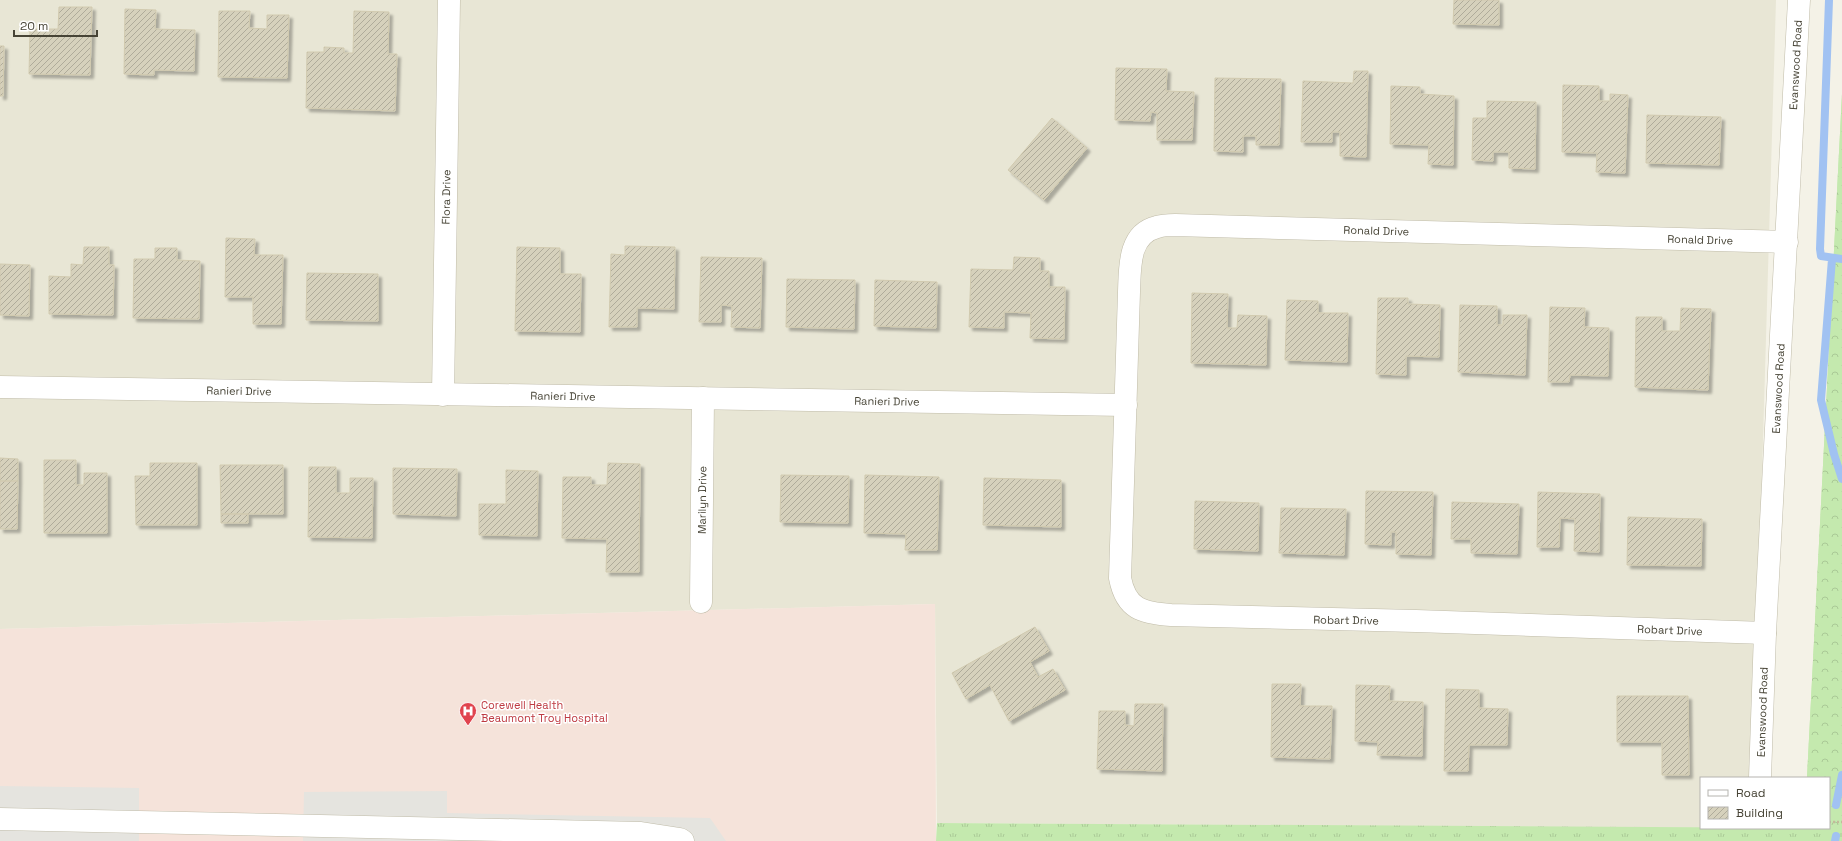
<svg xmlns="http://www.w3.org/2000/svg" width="1842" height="841" font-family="'Space Grotesk',sans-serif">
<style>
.residential{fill:#e8e6d5}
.medical{fill:#f5e3da}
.grass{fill:url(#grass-tufts)}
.forest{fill:url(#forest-crowns)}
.parking{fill:#e5e4df}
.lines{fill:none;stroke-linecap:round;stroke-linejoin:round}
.stream{stroke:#a1c2f2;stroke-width:8}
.building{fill:url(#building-hatch);stroke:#d1caaf;filter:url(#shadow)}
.minor-casing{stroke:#c0bca9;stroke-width:23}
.path{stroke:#c2bb9a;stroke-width:2.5;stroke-dasharray:2 2;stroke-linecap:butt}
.minor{stroke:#fff;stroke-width:22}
.labels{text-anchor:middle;stroke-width:3;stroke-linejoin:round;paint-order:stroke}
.street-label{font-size:11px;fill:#474436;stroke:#fff}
.health-label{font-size:11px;fill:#be3a42;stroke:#fff;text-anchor:start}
</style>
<defs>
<pattern id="grass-tufts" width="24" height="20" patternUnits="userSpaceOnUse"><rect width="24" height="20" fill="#c4e9ae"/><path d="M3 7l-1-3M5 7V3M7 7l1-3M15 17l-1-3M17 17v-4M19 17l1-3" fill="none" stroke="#aac996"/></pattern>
<pattern id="forest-crowns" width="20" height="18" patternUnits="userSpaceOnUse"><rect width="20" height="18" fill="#c4e9ae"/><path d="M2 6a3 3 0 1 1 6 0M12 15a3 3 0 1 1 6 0" fill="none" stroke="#aac996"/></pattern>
<pattern id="building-hatch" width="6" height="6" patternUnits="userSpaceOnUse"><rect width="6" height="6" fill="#d6d1bc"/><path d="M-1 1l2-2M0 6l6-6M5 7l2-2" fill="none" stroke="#afab9a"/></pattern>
<filter id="shadow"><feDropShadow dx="3.5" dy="3.5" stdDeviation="1" flood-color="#0004"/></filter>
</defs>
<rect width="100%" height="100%" fill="#f4f2e7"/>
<path class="residential" d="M0,0H1776L1753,778H1701V828L937,823L935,604L0,629Z"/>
<path class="medical" d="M935,604L936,841H0V629Z"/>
<path class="grass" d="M1842,94V841H936L937,823L1829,828V778H1807Z"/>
<path class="forest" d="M1842,94V828H1804H1829V778H1807Z"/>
<path class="parking" d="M0,786L139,788V841H0Z
M447,791V813L710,818L726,841H303L304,792Z"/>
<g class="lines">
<path class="stream" d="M1829,0L1820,249L1821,256L1842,259
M1832,259L1821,400L1834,454L1842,479
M1836,805L1842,775
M1835,841L1836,836"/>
</g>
<path class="building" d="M1454,0H1499V25L1453,24Z
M59,7H92L90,75L29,74L30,29H58Z
M125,9L156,10L155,29L195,30L194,71L154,70V75L124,74Z
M219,11H250L249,28L267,29V15H289L287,78L218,77Z
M354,11L389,12L388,54H397L395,111L306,108L307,52H324V47L344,48V53H353Z
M0,46H4L3,96H0Z
M1116,68L1167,69L1166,91L1194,92L1192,140H1157V113L1151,112L1150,121L1115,120Z
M1354,71H1368L1366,157L1340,156V132H1332V142H1301L1303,81L1353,83Z
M1215,78L1281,79L1279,145H1256V136H1243V152L1214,151Z
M1563,85L1599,86V101H1610V94L1628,95L1625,173L1596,172L1597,153L1562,152Z
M1391,86L1420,87V94L1454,96L1453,165L1428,164L1429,145L1390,144Z
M1487,101L1536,102L1535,169L1509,168V152H1493V161L1472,160L1473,118H1487Z
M1647,115L1721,117L1719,165L1646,163Z
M1052,118L1087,148L1044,200L1008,170Z
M226,238L255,239L254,255H283L281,324H253V297H225Z
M625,246L675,247L674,309L637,308V327H609L611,254L625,255Z
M84,247H109V265H114L113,315L49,314V276L71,277V264L83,265Z
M517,247L560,248V274H581L580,332L515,331Z
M155,248H177V260L200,261L199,319L133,318L134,259H155Z
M701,257L762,258L760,328L731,327L732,306L721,305V322H699Z
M1014,257L1040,258V271H1049V287H1065L1064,339L1030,338L1031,313L1004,312V328L969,327L971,269L1013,270Z
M0,264L30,265L29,316L0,315Z
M307,273L378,274V321L306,320Z
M787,279L855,280L854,329L786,327Z
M875,280L937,282L936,328L874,326Z
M1192,293L1228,294L1227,328H1237L1238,315L1267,316L1266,365L1191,363Z
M1378,298H1408V304L1440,305L1439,357L1406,356V375L1376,374Z
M1287,300L1318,301V313H1348L1347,362L1285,360Z
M1460,305L1497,306V325H1503V315H1527L1525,375L1458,372Z
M1550,307L1585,308L1584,327L1609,328L1608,376L1570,375L1569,382H1548Z
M1681,308L1711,309L1708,390L1635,387L1636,317H1662V331H1680Z
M0,458L18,459V481H0Z
M44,460H76V485H84V473H107V533H44Z
M150,463H197V525H136L135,476H150Z
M608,463L640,464L639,572H606L607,539L562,538L563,477H591V485H607Z
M220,465H283V514H221Z
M309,467H336V493H350V478H373L372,538L308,537Z
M393,468L457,469L456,516L393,514Z
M506,470L538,471L537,536L479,535V504H506Z
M781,475L849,476L848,523L780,522Z
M865,475L939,477L937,550H905L906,534L864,533Z
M984,478L1061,480V527L983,525Z
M0,481H18L17,529H0Z
M1366,491L1433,492L1431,555L1396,554V532H1391V545L1365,544Z
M1538,492L1600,494L1599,552L1574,551L1575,519L1560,518L1559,547H1537Z
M1195,501L1259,503L1258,551L1194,549Z
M1452,502L1519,504L1517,554L1471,553V539H1451Z
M1281,508L1346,509L1344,555L1279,553Z
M221,514H248V523H221Z
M1628,517L1702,519L1701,566L1627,565Z
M1035,627L1049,651L1030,662L1038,677L1053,669L1065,690L1009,721L990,685L966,699L952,673Z
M1272,684H1301L1300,706H1332L1330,759L1271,757Z
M1356,685L1390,686L1389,701L1423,702L1422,756L1377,755L1378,742L1355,741Z
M1446,689L1479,690V708L1508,709L1507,745H1469L1468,771H1444Z
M1617,696H1688L1689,775H1662V742H1617Z
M1135,704H1163L1162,771L1097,769L1099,711H1125V725L1134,726Z"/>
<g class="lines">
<defs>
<g id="minor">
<path id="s1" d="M0,387L1126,405"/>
<path id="s2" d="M443,395L449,0"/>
<path id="s3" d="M701,602L703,398"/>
<path id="s4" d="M1765,633L1416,621L1171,615C1142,613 1126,609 1120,578L1129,292C1130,268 1128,234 1157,227C1163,225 1169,225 1175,225L1787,242"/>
<path id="s5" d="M1760,778L1765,633L1799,0"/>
<path d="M0,819L641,833L680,839L683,841"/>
</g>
</defs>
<use href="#minor" class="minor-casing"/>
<path class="path" d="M1829,822H1842"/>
<use href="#minor" class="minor"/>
</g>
<defs>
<symbol id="hospital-pin" viewBox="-11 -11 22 30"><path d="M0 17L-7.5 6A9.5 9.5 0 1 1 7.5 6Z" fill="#e0444e" stroke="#fff"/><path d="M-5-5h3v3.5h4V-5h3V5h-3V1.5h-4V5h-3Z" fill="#fff"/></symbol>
</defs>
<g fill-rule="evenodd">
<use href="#hospital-pin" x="458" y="701" width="20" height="27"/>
</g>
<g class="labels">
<g class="street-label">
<text dy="4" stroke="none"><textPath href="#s5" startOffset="714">Evanswood Road</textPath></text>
<text dy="4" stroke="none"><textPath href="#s2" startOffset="198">Flora Drive</textPath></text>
<text dy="4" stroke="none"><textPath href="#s4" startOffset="1247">Ronald Drive</textPath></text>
<text dy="4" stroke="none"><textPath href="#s4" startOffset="1571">Ronald Drive</textPath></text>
<text dy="4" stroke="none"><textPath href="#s5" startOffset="390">Evanswood Road</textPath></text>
<text dy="4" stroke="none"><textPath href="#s1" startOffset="239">Ranieri Drive</textPath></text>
<text dy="4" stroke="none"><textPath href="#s1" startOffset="563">Ranieri Drive</textPath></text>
<text dy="4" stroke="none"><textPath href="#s1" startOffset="887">Ranieri Drive</textPath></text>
<text dy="4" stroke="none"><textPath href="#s3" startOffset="102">Marilyn Drive</textPath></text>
<text transform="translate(1346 620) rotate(1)" y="4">Robart Drive</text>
<text transform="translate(1670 630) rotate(2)" y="4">Robart Drive</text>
<text dy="4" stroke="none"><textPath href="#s5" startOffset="66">Evanswood Road</textPath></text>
</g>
<g class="health-label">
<text x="481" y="709">Corewell Health<tspan x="481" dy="13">Beaumont Troy Hospital</tspan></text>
</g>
</g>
<rect x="1700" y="777" width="130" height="52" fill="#ffffff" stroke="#b5b4af"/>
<rect x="1708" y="790" width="20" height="6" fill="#ffffff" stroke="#b5b4af"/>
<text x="1736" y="797" font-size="12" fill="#474436">Road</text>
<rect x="1708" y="807" width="20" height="12" fill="url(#building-hatch)" stroke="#b5b4af"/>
<text x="1736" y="817" font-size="12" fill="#474436">Building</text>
<path d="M14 30v6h83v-6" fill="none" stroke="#474436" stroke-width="2"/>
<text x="20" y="30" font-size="12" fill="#474436" stroke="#ffffff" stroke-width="3" paint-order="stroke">20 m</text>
</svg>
